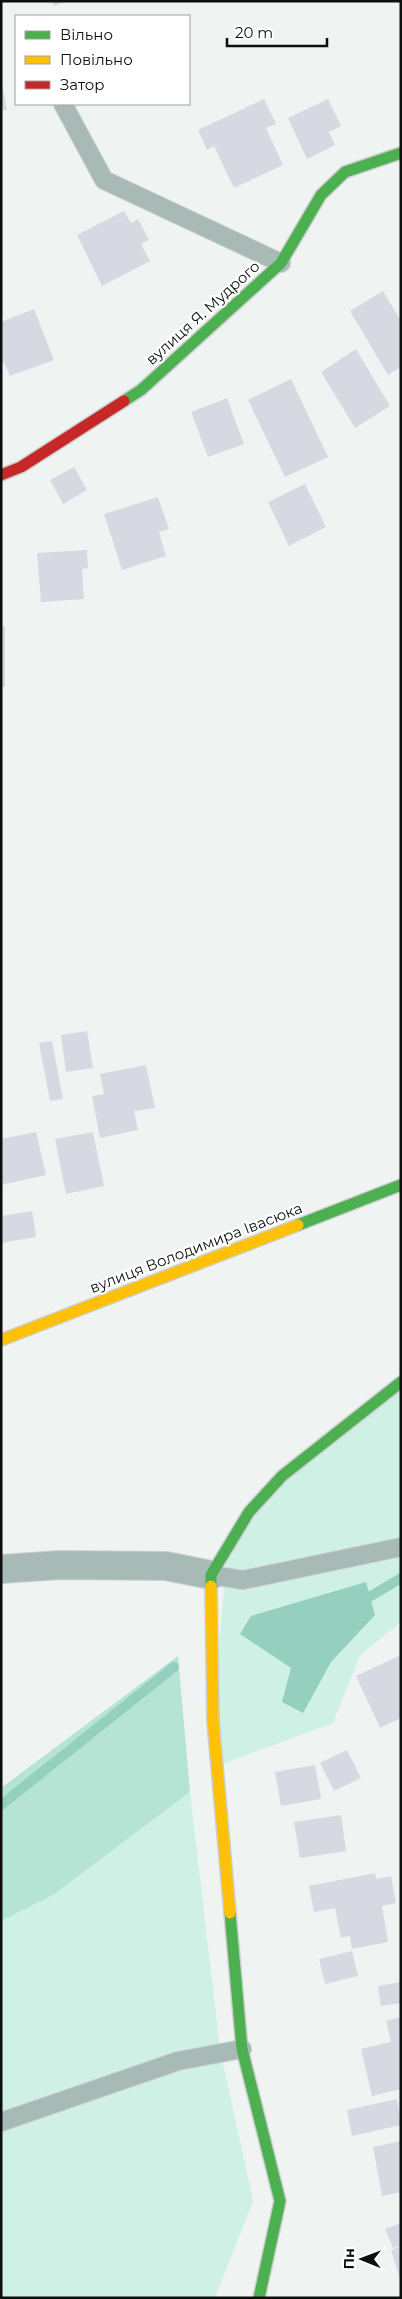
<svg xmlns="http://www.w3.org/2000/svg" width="402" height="2299" font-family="Montserrat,sans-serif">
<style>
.green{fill:#cef0e5}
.forest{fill:#b5e4d5}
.water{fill:#95cfbe}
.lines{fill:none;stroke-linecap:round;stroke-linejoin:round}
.stream{stroke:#95cfbe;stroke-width:10}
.building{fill:#d8d8e3}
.lane-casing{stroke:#cccfce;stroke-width:20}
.street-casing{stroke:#cccfce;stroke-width:30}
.fast-casing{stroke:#cccfce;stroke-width:14}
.slow-casing{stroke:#cccfce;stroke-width:14}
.jam-casing{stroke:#cccfce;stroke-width:14}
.lane{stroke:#a8bab5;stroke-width:18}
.street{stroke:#a8bab5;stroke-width:28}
.fast{stroke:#4caf50;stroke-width:11}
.slow{stroke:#ffc107;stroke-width:11}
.jam{stroke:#c62828;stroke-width:11}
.labels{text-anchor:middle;stroke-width:4.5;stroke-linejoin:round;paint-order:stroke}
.street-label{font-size:15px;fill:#0c0f0e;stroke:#fff}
</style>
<rect width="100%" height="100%" fill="#eff4f2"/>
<path class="green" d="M401,1382V1622L360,1655L333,1723L217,1766L213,1721L227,1552L249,1512Z
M190,1792L220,2049L253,2201L215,2298H1V1921L53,1895Z"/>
<path class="forest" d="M178,1656L190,1792L53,1895L1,1921V1788Z"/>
<path class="water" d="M366,1582L375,1615L331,1662L303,1713L282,1702L291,1668L240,1634L251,1616Z"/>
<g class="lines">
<path class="stream" d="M360,1599L371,1596L401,1578
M1,1805L174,1667"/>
</g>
<path class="building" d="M52,1H66L54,6Z
M1,78L7,110L1,111Z
M264,99L276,124L266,128L283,165L234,188L214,146L207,150L198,130Z
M328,99L341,126L329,132L335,145L307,159L288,118Z
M124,211L131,223L138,219L149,240L141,244L150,261L102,286L77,235Z
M383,291L401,321V367L388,375L350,311Z
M34,309L54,360L10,376L4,362L1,364V322Z
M356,349L390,406L355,428L321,372Z
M291,379L328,457L285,477L248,400Z
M227,398L244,444L208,457L191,412Z
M74,467L87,490L63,504L50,480Z
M305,484L326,527L289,546L268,502Z
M158,497L169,529L159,532L166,556L122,570L104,514Z
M87,550L88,568L82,569L84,599L41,602L37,553Z
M1,626H5V687H1Z
M87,1031L93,1068L66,1072L61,1035Z
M52,1041L63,1099L50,1101L39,1043Z
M146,1065L155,1108L134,1111L138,1130L100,1138L92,1096L104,1094L100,1074Z
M36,1132L46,1175L1,1185V1139Z
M93,1132L104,1186L66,1194L55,1139Z
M32,1211L36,1237L1,1243V1216Z
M401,1655V1718L380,1728L356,1676Z
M347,1750L361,1778L334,1791L320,1763Z
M315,1765L321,1799L281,1806L275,1772Z
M341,1815L346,1851L300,1858L294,1822Z
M375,1873L376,1879L391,1876L396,1903L382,1906L388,1942L352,1949L350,1936L341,1938L335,1908L314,1912L309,1886Z
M352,1951L358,1976L325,1984L319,1959Z
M401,1982V2003L381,2006L378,1986Z
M401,2017V2089L372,2096L361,2049L391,2042L386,2021Z
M397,2099L401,2125L352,2136L347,2110Z
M401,2141V2192L382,2196L373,2147Z
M401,2223V2245L393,2248L385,2229Z
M401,2246V2279H400L391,2250Z"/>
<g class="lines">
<defs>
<path id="lane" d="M63,104L104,180L281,263
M211,1575L243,1580L401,1547
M1,2122L178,2061L242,2049"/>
<path id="street" d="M1,1569L61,1565L166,1566L211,1575"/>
<path id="fast" d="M124,401L141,390L281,263L321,195L345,172L401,153
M298,1225L401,1185
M211,1586V1575L249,1512L282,1476L401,1382
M230,1913L242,2049L280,2201L259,2298"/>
<path id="slow" d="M1,1340L298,1225
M211,1586L213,1721L230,1913"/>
<path id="jam" d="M1,475L21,467L124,401"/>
</defs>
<use href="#lane" class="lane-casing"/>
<use href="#street" class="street-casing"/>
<use href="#fast" class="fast-casing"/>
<use href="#slow" class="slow-casing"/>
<use href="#jam" class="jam-casing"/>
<use href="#lane" class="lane"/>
<use href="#street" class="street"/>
<use href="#fast" class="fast"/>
<use href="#slow" class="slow"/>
<use href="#jam" class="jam"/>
</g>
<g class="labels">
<g class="street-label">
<text transform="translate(203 313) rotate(-42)" y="5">вулиця Я. Мудрого</text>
<text transform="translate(196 1248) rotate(-21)" y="5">вулиця Володимира Івасюка</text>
</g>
</g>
<rect width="402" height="2299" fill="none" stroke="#0c0f0e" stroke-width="5"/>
<rect x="15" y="15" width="175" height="90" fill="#ffffff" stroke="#9e9f9f"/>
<rect x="25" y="31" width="25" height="8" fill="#4caf50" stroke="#9e9f9f"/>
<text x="60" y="40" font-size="15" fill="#0c0f0e">Вільно</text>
<rect x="25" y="56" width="25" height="8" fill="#ffc107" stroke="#9e9f9f"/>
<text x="60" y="65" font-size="15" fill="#0c0f0e">Повільно</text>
<rect x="25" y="81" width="25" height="8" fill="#c62828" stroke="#9e9f9f"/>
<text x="60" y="90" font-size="15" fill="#0c0f0e">Затор</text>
<g transform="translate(362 2259) rotate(271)" stroke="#ffffff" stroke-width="4" paint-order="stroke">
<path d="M0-4L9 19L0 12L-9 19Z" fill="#0c0f0e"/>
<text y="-8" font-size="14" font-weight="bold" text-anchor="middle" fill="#0c0f0e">Пн</text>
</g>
<path d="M227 38v8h100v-8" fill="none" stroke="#0c0f0e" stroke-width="2.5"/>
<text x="235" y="38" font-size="15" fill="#0c0f0e" stroke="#ffffff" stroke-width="4" paint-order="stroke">20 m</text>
</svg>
